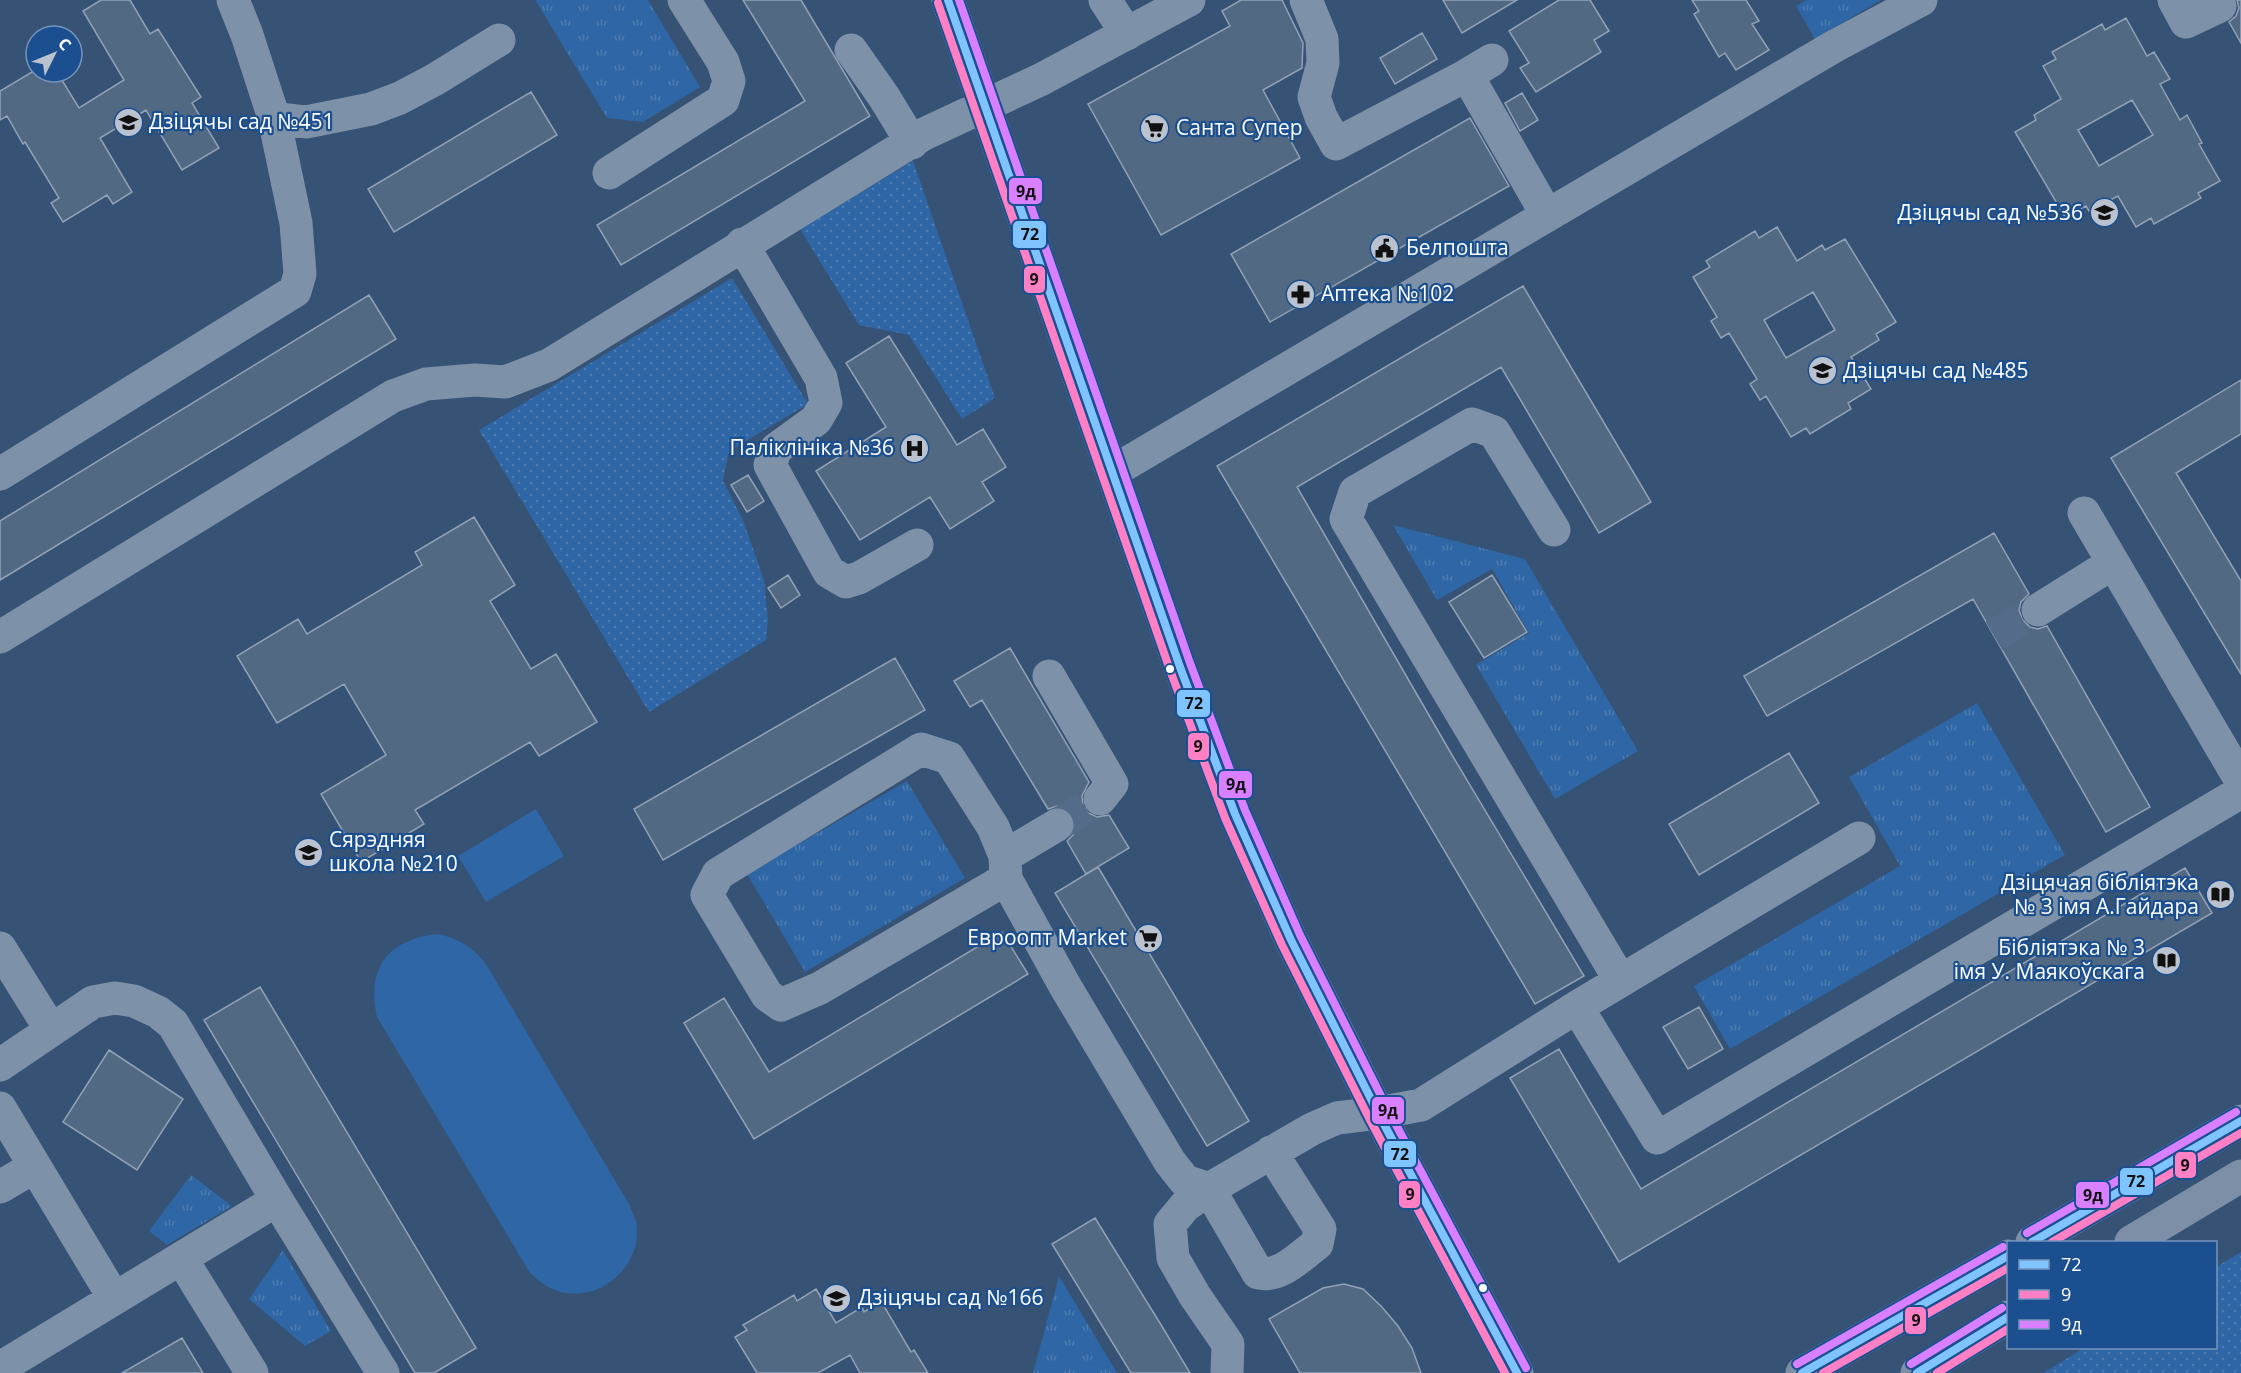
<svg xmlns="http://www.w3.org/2000/svg" width="2241" height="1373" font-family="'Open Sans',sans-serif">
<style>
.grass{fill:url(#grass-dots)}
.park{fill:url(#park-tufts)}
.pitch{fill:#2f66a5}
.building{fill:#526984;stroke:#92a2b6;stroke-width:1.5;fill-rule:evenodd}
.lines{fill:none;stroke-linecap:round;stroke-linejoin:round}
.minor-tunnel{stroke:#546c89;stroke-width:33;stroke-dasharray:33 16;stroke-linecap:butt}
.minor{stroke:#7d92a8;stroke-width:33}
.major{stroke:#7d8ea7;stroke-width:33}
.bus-1-casing{stroke:#1b4f8f;stroke-width:12}
.bus-2-casing{stroke:#1b4f8f;stroke-width:12}
.bus-3-casing{stroke:#1b4f8f;stroke-width:12}
.bus-1{stroke:#80c4ff;stroke-width:8}
.bus-2{stroke:#ff80c5;stroke-width:8}
.bus-3{stroke:#d880ff;stroke-width:8}
.bus-dot{fill:#fff;stroke:#1b4f8f;stroke-width:2}
.labels{text-anchor:middle;stroke-width:4.5;stroke-linejoin:round;paint-order:stroke}
.poi-label{font-size:21px;fill:#fff;stroke:#1b4f8f;text-anchor:start}
.line-badge{stroke:#1b4f8f;stroke-width:2}
.pale-badge-label{font-size:16px;text-anchor:middle;font-weight:bold;fill:#111}
</style>
<defs>
<pattern id="grass-dots" width="8" height="8" patternUnits="userSpaceOnUse" patternTransform="scale(1.5)"><rect width="8" height="8" fill="#2f66a5"/><path d="M2 2h.1M6 6h.1" fill="none" stroke="#4e7db2" stroke-width="1.8" stroke-linecap="round"/></pattern>
<pattern id="park-tufts" width="24" height="20" patternUnits="userSpaceOnUse" patternTransform="scale(1.5)"><rect width="24" height="20" fill="#2f66a5"/><path d="M3 7l-1-3M5 7V3M7 7l1-3M15 17l-1-3M17 17v-4M19 17l1-3" fill="none" stroke="#4e7db2"/></pattern>
</defs>
<rect width="100%" height="100%" fill="#365274"/>
<path class="grass" d="M913,161L995,398L962,419L909,335L859,325L800,229Z
M732,278L808,404L729,451L723,481L743,520L764,580L768,620L766,640L649,712L479,430Z
M2241,1252V1373H2043L2084,1348H2216V1267Z"/>
<path class="park" d="M535,0H648L700,87L643,122L607,118Z
M1806,0H1881L1815,39L1796,6Z
M1393,525L1525,559L1638,751L1555,799L1476,665L1529,633L1492,569L1437,600Z
M1977,703L2065,855L1730,1049L1694,986L1900,866L1849,777Z
M907,781L965,878L805,972L747,874Z
M191,1175L232,1206L167,1245L149,1231Z
M283,1250L331,1331L305,1346L249,1299Z
M1059,1276L1117,1373H1033Z"/>
<path class="pitch" d="M536,809L564,856L486,902L458,856Z
M438,934C460,939 472,947 486,964L629,1204C631,1209 634,1215 636,1221C644,1262 606,1299 566,1293C551,1291 540,1282 530,1273L377,1017C366,968 388,939 438,934Z"/>
<path class="building" d="M101,0H130L150,34L158,29L201,97L192,103L219,148L182,170L146,110L100,138L132,192L113,204L107,195L63,222L51,203L59,198L25,142L23,144L7,116L0,120V91L32,72H57L79,108L124,80L83,11Z
M743,0H801L870,116L621,265L597,225L805,101Z
M1241,0H1282L1303,43L1302,68L1263,90L1300,158L1161,235L1088,104L1230,26L1222,11Z
M1443,0H1517L1462,33Z
M1559,0H1590L1609,31L1594,40L1601,52L1536,92L1520,68L1529,63L1509,31Z
M1692,0H1746L1759,21L1752,24L1769,50L1736,70L1725,53L1719,57L1694,14L1699,11Z
M2237,0H2241V43L2229,22L2236,16L2239,8Z
M2126,18L2147,56L2154,52L2170,79L2160,84L2180,120L2187,115L2202,143L2199,144L2220,181L2198,193L2201,198L2154,224L2151,218L2136,227L2118,196L2089,211L2086,206L2065,217L2015,132L2036,120L2034,115L2061,99L2043,66L2056,59L2052,52L2102,24L2105,30ZM2132,100L2153,135L2099,166L2078,130Z
M1422,33L1437,59L1395,84L1380,58Z
M531,92L557,135L394,232L368,189Z
M1522,93L1538,120L1520,131L1505,103Z
M1470,118L1509,186L1270,322L1231,254Z
M1777,227L1797,261L1822,245L1825,250L1845,239L1896,322L1876,334L1879,340L1851,357L1871,389L1848,403L1851,409L1810,434L1806,428L1791,437L1766,396L1760,400L1750,384L1757,379L1729,333L1721,338L1711,321L1717,317L1693,277L1710,267L1706,261L1755,231L1759,238ZM1813,292L1835,330L1786,358L1764,320Z
M1523,286L1651,502L1599,533L1501,367L1297,487L1452,755L1584,976L1535,1004L1217,466Z
M369,295L396,339L0,580V521Z
M889,336L957,445L983,429L1006,467L982,482L994,501L950,529L930,497L860,540L816,471L886,427L846,363Z
M2241,380V434L2176,473L2241,581V674L2111,458Z
M748,475L764,501L747,512L731,485Z
M474,517L515,585L490,601L531,669L556,654L597,722L539,756L530,742L415,810L424,824L361,862L321,794L386,755L344,684L277,723L237,656L298,619L307,634L422,565L415,552Z
M1994,533L2029,594L2021,602L2019,610L2022,619L2030,627L2038,629L2047,626L2150,807L2106,832L1973,599L1767,716L1744,676Z
M788,575L800,595L781,608L768,588Z
M1492,575L1527,632L1484,658L1449,602Z
M1010,648L1089,782L1082,796L1083,806L1088,813L1097,817L1109,815L1129,848L1086,874L1067,841L1073,835L1076,825L1073,815L1066,808L1057,806L1048,809L982,700L970,707L954,681Z
M895,658L925,710L663,860L634,809Z
M1789,753L1819,803L1699,875L1669,824Z
M1098,867L1249,1121L1207,1146L1055,893Z
M2185,868L2212,913L1619,1262L1510,1078L1559,1049L1641,1189Z
M1002,932L1028,974L754,1139L684,1023L724,998L769,1072Z
M260,987L476,1348L434,1373H415L204,1020Z
M1699,1007L1723,1049L1688,1069L1663,1027Z
M109,1050L183,1099L137,1170L63,1122Z
M1095,1218L1163,1328L1190,1373H1131L1052,1244Z
M1344,1284L1363,1289L1381,1306L1398,1326L1412,1348L1421,1373H1300L1269,1319L1323,1288Z
M816,1289L836,1323L862,1307L864,1312L881,1301L911,1352L914,1350L928,1373H860L850,1355L818,1373H757L735,1337L747,1330L743,1325L794,1295L797,1301Z
M182,1338L203,1373H122Z"/>
<g class="lines">
<path class="minor-tunnel" d="M1994,636L2038,610
M1057,825L1100,799"/>
<path class="minor" d="M948,0L1180,667L1235,814L1291,940L1337,1031L1378,1113L1517,1373
M1105,0L1127,34
M1306,0L1322,39L1323,63L1314,97L1321,117L1336,144L1467,75L1539,201L1546,216
M2174,0L2186,22L2220,6
M851,50L884,97L912,143
M1467,75L1492,60
M274,118L306,122L371,109L400,98L434,80L499,40
M609,173L723,100L729,81L723,62L684,0
M742,244L821,378L826,403L816,420L776,449L770,465L829,572L846,582L859,578L917,545
M1112,472L1833,47L1921,0
M0,474L295,291L300,274L296,223L274,118L247,35L233,0
M2084,513L2241,781
M1554,530L1494,432L1472,424L1355,492L1346,519L1620,980
M2038,610L2113,563
M0,637L393,396L426,384L475,380L505,382L549,365L924,134L1042,79L1189,0
M1049,676L1112,784L1100,799
M1005,856L1057,825
M1006,879L820,988L781,1005L767,995L707,895L718,874L921,749L949,758L993,827L1005,856L1006,879L1065,986L1170,1162L1185,1181L1209,1189L1258,1273C1281,1278 1300,1256 1317,1244L1320,1229L1271,1152
M0,948L51,1030
M1577,1007L1859,838
M0,1065L93,1002L115,998L134,1001L158,1012L173,1024L277,1200L383,1373
M0,1108L114,1298
M0,1187L34,1167
M181,1258L252,1373
M0,1368L277,1200
M1227,1373L1228,1344L1195,1296L1173,1258L1170,1224L1185,1206L1209,1189L1312,1129L1337,1118L1378,1113L1421,1105L1577,1007L1657,1138L2241,792"/>
<path class="major" d="M2032,1242L2241,1121
M2131,1242L2241,1176
M1802,1373L2008,1256
M1917,1373L2008,1317"/>
<defs>
<path id="bus-1" d="M948,0L1180,667L1235,814L1291,940L1378,1113L1517,1373
M2032,1242L2241,1121
M1802,1373L2008,1256
M1917,1373L2008,1317"/>
<path id="bus-2" d="M938,3L1170,670L1225,818L1282,945L1369,1118L1505,1373
M2052,1242L2241,1133
M1823,1373L2008,1268
M1937,1373L2008,1329"/>
<path id="bus-3" d="M959,0L1190,663L1245,810L1300,935L1387,1108L1526,1368
M2027,1233L2236,1112
M1797,1364L2003,1247
M1911,1364L2002,1308"/>
</defs>
<use href="#bus-1" class="bus-1-casing"/>
<use href="#bus-2" class="bus-2-casing"/>
<use href="#bus-3" class="bus-3-casing"/>
<use href="#bus-1" class="bus-1"/>
<use href="#bus-2" class="bus-2"/>
<use href="#bus-3" class="bus-3"/>
</g>
<defs>
<symbol id="school-disc" viewBox="-11 -11 22 22"><circle r="9.5" fill="#b9c2ce" stroke="#1b4f8f"/><path d="M0-5L7-2L0 1L-7-2ZM-4 1L0 2.5L4 1V4Q0 6-4 4Z" fill="#111"/></symbol>
<symbol id="supermarket-disc" viewBox="-11 -11 22 22"><circle r="9.5" fill="#b9c2ce" stroke="#1b4f8f"/><path d="M-6-5.5h2.5l.6 2H6L4.5 2H-2.5L-4.4-4H-6ZM-1.5 3.2a1.3 1.3 0 1 0 .1 0ZM3 3.2a1.3 1.3 0 1 0 .1 0Z" fill="#111"/></symbol>
<symbol id="civic-disc" viewBox="-11 -11 22 22"><circle r="9.5" fill="#b9c2ce" stroke="#1b4f8f"/><path d="M-.6-6.5H3V-4.5H.6V-3L4-1V1h2V6H-6V1h2V-1L-.6-3ZM-1.2 2.5V6h2.4V2.5Z" fill="#111"/></symbol>
<symbol id="pharmacy-disc" viewBox="-11 -11 22 22"><circle r="9.5" fill="#b9c2ce" stroke="#1b4f8f"/><path d="M-2-6h4v4h4v4h-4v4h-4v-4h-4v-4h4Z" fill="#111"/></symbol>
<symbol id="hospital-disc" viewBox="-11 -11 22 22"><circle r="9.5" fill="#b9c2ce" stroke="#1b4f8f"/><path d="M-5-5h3v3.5h4V-5h3V5h-3V1.5h-4V5h-3Z" fill="#111"/></symbol>
<symbol id="library-disc" viewBox="-11 -11 22 22"><circle r="9.5" fill="#b9c2ce" stroke="#1b4f8f"/><path d="M-6-4Q-3-5.5-.7-3.5V5Q-3 3-6 4ZM6-4Q3-5.5 .7-3.5V5Q3 3 6 4Z" fill="#111"/></symbol>
</defs>
<g fill-rule="evenodd">
<use href="#school-disc" x="112" y="106" width="33" height="33"/>
<use href="#supermarket-disc" x="1138" y="112" width="33" height="33"/>
<use href="#school-disc" x="2088" y="196" width="33" height="33"/>
<use href="#civic-disc" x="1368" y="232" width="33" height="33"/>
<use href="#pharmacy-disc" x="1284" y="278" width="33" height="33"/>
<use href="#school-disc" x="1806" y="354" width="33" height="33"/>
<use href="#hospital-disc" x="898" y="432" width="33" height="33"/>
<use href="#school-disc" x="292" y="836" width="33" height="33"/>
<use href="#library-disc" x="2204" y="878" width="33" height="33"/>
<use href="#supermarket-disc" x="1132" y="922" width="33" height="33"/>
<use href="#library-disc" x="2150" y="944" width="33" height="33"/>
<use href="#school-disc" x="820" y="1282" width="33" height="33"/>
</g>
<g class="bus-dot">
<circle cx="1170" cy="669" r="5"/>
<circle cx="1483" cy="1288" r="5"/>
</g>
<g class="labels">
<g class="poi-label">
<text x="149" y="129">Дзіцячы сад №451</text>
<text x="1176" y="135">Санта Супер</text>
<text x="2083" y="220" text-anchor="end">Дзіцячы сад №536</text>
<text x="1406" y="255">Белпошта</text>
<text x="1321" y="301">Аптека №102</text>
<text x="1843" y="378">Дзіцячы сад №485</text>
<text x="894" y="455" text-anchor="end">Паліклініка №36</text>
<text x="329" y="847">Сярэдняя<tspan x="329" dy="24">школа №210</tspan></text>
<text x="2199" y="890" text-anchor="end">Дзіцячая бібліятэка<tspan x="2199" dy="24">№ 3 імя А.Гайдара</tspan></text>
<text x="1127" y="945" text-anchor="end">Евроопт Market</text>
<text x="2145" y="955" text-anchor="end">Бібліятэка № 3<tspan x="2145" dy="24">імя У. Маякоўскага</tspan></text>
<text x="858" y="1305">Дзіцячы сад №166</text>
</g>
</g>
<g class="line-badge">
<rect x="1008" y="177" width="35" height="28" rx="6" fill="#d880ff"/>
<rect x="1012" y="220" width="35" height="29" rx="6" fill="#80c4ff"/>
<rect x="1023" y="265" width="23" height="29" rx="6" fill="#ff80c5"/>
<rect x="1176" y="689" width="35" height="29" rx="6" fill="#80c4ff"/>
<rect x="1187" y="732" width="23" height="29" rx="6" fill="#ff80c5"/>
<rect x="1218" y="770" width="35" height="29" rx="6" fill="#d880ff"/>
<rect x="1371" y="1096" width="34" height="29" rx="6" fill="#d880ff"/>
<rect x="1383" y="1140" width="34" height="28" rx="6" fill="#80c4ff"/>
<rect x="2174" y="1151" width="23" height="28" rx="6" fill="#ff80c5"/>
<rect x="2119" y="1167" width="35" height="29" rx="6" fill="#80c4ff"/>
<rect x="1398" y="1180" width="23" height="29" rx="6" fill="#ff80c5"/>
<rect x="2075" y="1181" width="35" height="28" rx="6" fill="#d880ff"/>
<rect x="1904" y="1306" width="23" height="29" rx="6" fill="#ff80c5"/>
</g>
<g class="pale-badge-label">
<text x="1026" y="197">9д</text>
<text x="1030" y="240">72</text>
<text x="1034" y="285">9</text>
<text x="1194" y="709">72</text>
<text x="1198" y="752">9</text>
<text x="1236" y="790">9д</text>
<text x="1388" y="1116">9д</text>
<text x="1400" y="1160">72</text>
<text x="2185" y="1171">9</text>
<text x="2136" y="1187">72</text>
<text x="1410" y="1200">9</text>
<text x="2093" y="1201">9д</text>
<text x="1916" y="1326">9</text>
</g>
<rect x="2007" y="1241" width="210" height="108" fill="#1b4f8f" stroke="#7695bc" stroke-width="1.5"/>
<rect x="2019" y="1260" width="30" height="9" fill="#80c4ff" stroke="#7695bc" stroke-width="1.5"/>
<text x="2061" y="1271" font-size="18" fill="#ffffff">72</text>
<rect x="2019" y="1290" width="30" height="9" fill="#ff80c5" stroke="#7695bc" stroke-width="1.5"/>
<text x="2061" y="1301" font-size="18" fill="#ffffff">9</text>
<rect x="2019" y="1320" width="30" height="9" fill="#d880ff" stroke="#7695bc" stroke-width="1.5"/>
<text x="2061" y="1331" font-size="18" fill="#ffffff">9д</text>
<g transform="translate(54 54) rotate(47)"><circle r="28" fill="#1b4f8f" stroke="#7695bc" stroke-width="1.5"/>
<path d="M0-4.5L10 22L0 15L-10 22Z" fill="#b9c2ce"/>
<text y="-9" font-size="16" font-weight="bold" text-anchor="middle" fill="#ffffff">С</text>
</g>
</svg>
